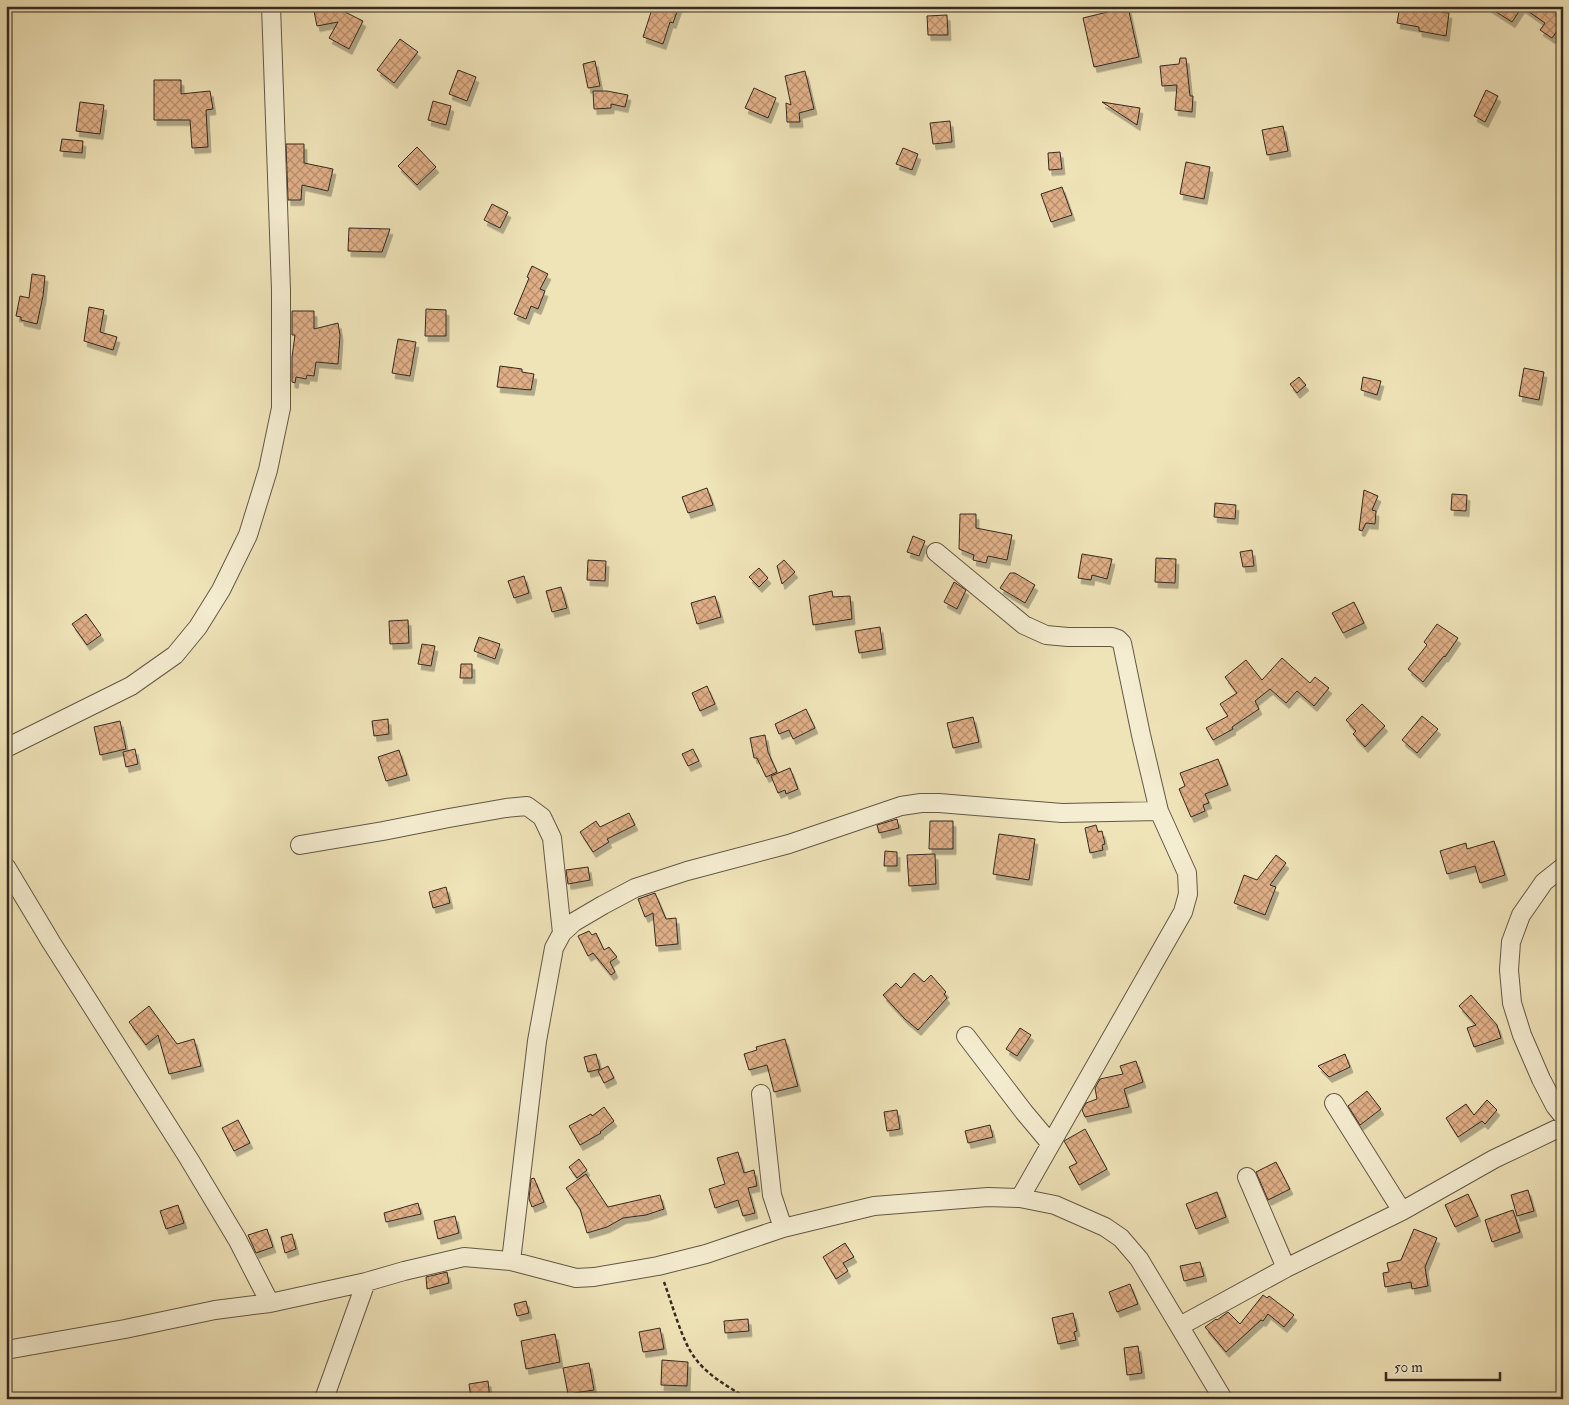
<svg xmlns="http://www.w3.org/2000/svg" width="1569" height="1405" font-family="'IM FELL Double Pica',serif">
<style>
.building{fill:url(#building-cross-hatch);stroke:#342a21;filter:url(#shadow)}
.lines{fill:none;stroke-linecap:round;stroke-linejoin:round}
.street-casing{stroke:#635847;stroke-width:20}
.path{stroke:#342a21;stroke-width:2.5;stroke-dasharray:4 2.5;stroke-linecap:butt}
.street{stroke:#f5edd1;stroke-width:18}
</style>
<defs>
<pattern id="building-cross-hatch" width="8" height="8" patternUnits="userSpaceOnUse" patternTransform="scale(1.25)"><rect width="8" height="8" fill="#e0af87"/><path d="M0 0l8 8M0 8l8-8" fill="none" stroke="#b68f6e"/></pattern>
<filter id="shadow"><feDropShadow dx="3" dy="5.5" stdDeviation="0" flood-color="#0004"/></filter>
</defs>
<rect width="100%" height="100%" fill="#efe3b8"/>
<filter id="stains"><feTurbulence type="fractalNoise" baseFrequency=".004" numOctaves="4"/><feColorMatrix values="0 0 0 0 .2 0 0 0 0 .09 0 0 0 0 .02 0 0 0 .5 -.17"/></filter>
<radialGradient id="worn" r=".72"><stop offset=".6" stop-color="#630" stop-opacity="0"/><stop offset="1" stop-color="#630" stop-opacity=".3"/></radialGradient>
<path class="building" d="M653,6H679L673,23L670,22L663,44L643,37Z
M1400,6H1442L1441,12L1449,13L1446,36L1419,31V27L1397,23Z
M1487,6H1563V23L1552,38L1540,30L1545,23L1522,7L1512,22Z
M335,7L363,21L349,49L329,38L338,22L317,26L314,11Z
M1128,7L1139,57L1094,67L1083,18Z
M947,15L948,35H928L927,16Z
M400,39L418,52L394,83L377,70Z
M1180,58H1186L1190,96H1193L1192,112L1175,110L1177,85L1162,86L1160,66L1179,64Z
M595,61L600,86L588,88L583,64Z
M458,70L476,77L467,101L449,94Z
M805,71L814,109L799,113L800,122H787L786,103L791,105L785,76Z
M154,80H181V94L210,91L213,109L206,110L208,147L192,148L190,120H154Z
M754,88L776,98L768,118L745,108Z
M1486,90L1498,96L1485,122L1474,116Z
M593,91H607L628,95L625,107L611,104V108L594,109Z
M433,101L451,106L446,125L428,120Z
M80,102L104,105L100,134L76,131Z
M1102,102L1140,108L1137,125Z
M950,121L952,142L933,144L930,123Z
M1283,126L1288,151L1267,155L1262,130Z
M62,139L83,141L82,153L60,151Z
M286,144H304V163L333,169L328,191L302,185L301,200H288Z
M417,147L436,167L417,185L398,166Z
M903,148L918,154L912,170L896,164Z
M1060,152L1062,169L1049,170L1048,153Z
M1186,162L1210,167L1204,199L1180,194Z
M1062,187L1072,215L1051,222L1041,194Z
M492,204L508,212L500,228L484,220Z
M349,228L390,229L382,252L348,251Z
M532,266L548,274L540,289L545,291L538,309L531,306L526,319L514,314L529,278L527,277Z
M32,274L45,276L43,296L37,324L21,320V317L16,316L20,296L29,298Z
M89,307L104,310L100,332L117,337L113,350L84,341Z
M426,309L446,310V336H425Z
M292,311H314V329L338,323L340,335L338,364L316,362L314,376L307,375L306,379L296,377L295,383L292,382V357L295,335H292Z
M398,339L416,342L410,376L392,373Z
M500,366L522,369V372L534,374L531,390L497,387Z
M1524,368L1544,372L1539,400L1519,396Z
M1299,377L1306,385L1297,393L1290,384Z
M1363,377L1381,381L1377,395L1361,390Z
M707,488L713,505L688,513L682,497Z
M1364,490L1378,496L1372,510L1376,511L1375,524L1366,523L1362,531L1359,530Z
M1452,494L1467,495L1466,511L1451,510Z
M1215,503L1236,505L1235,519L1214,517Z
M960,514H976V528L1012,535L1007,560L988,556L986,563L973,560L974,555L959,549Z
M913,536L925,541L919,556L907,552Z
M1252,550L1254,566L1243,567L1240,552Z
M1082,554L1112,559L1107,579L1092,575L1091,580L1078,578Z
M1156,558L1176,559L1175,583L1155,582Z
M588,560L606,561L605,581L587,580Z
M784,560L795,572L782,584L777,566Z
M759,568L768,578L759,587L749,577Z
M1010,573H1015L1035,585L1025,603L1000,588Z
M524,576L529,593L514,598L508,581Z
M954,582L966,590L957,609L944,602Z
M561,587L567,608L552,612L546,591Z
M832,591L833,597L850,596L852,619L813,625L809,596Z
M715,596L721,617L697,624L691,603Z
M1354,602L1364,623L1343,633L1332,613Z
M86,614L101,635L87,645L72,624Z
M408,620L409,643L390,644L389,621Z
M1437,624L1458,638L1445,657L1444,656L1423,682L1408,669L1427,645L1424,642Z
M880,627L883,649L859,653L855,631Z
M479,637L500,644L495,659L474,651Z
M422,644L435,646L431,666L418,664Z
M1282,658L1310,683L1315,677L1329,688L1314,706L1297,691L1286,703L1270,689L1255,701L1259,709L1232,727L1233,729L1213,740L1206,728L1228,716L1220,704L1237,693L1225,677L1246,660L1262,680Z
M461,664H472V678H460Z
M707,686L715,704L700,711L692,693Z
M1362,704L1385,726L1365,747L1353,734L1356,731L1346,720Z
M806,709L815,728L793,739L789,730L779,734L775,724Z
M1422,716L1438,729L1417,753L1402,740Z
M973,717L979,742L953,748L947,723Z
M388,719L389,734L374,736L372,721Z
M120,721L126,749L100,755L94,727Z
M765,735L768,752L777,772L766,777L757,758H754L750,738Z
M135,749L138,764L126,767L123,752Z
M693,749L699,761L688,766L682,754Z
M399,750L407,775L386,781L378,757Z
M1218,759L1228,785L1205,794L1209,803L1203,805L1205,811L1191,817L1179,789L1185,786L1180,773Z
M790,768L798,789L786,794L785,790L778,793L771,776Z
M629,813L635,825L607,839L609,842L593,852L580,832L596,821L600,827Z
M897,819L899,828L879,833L877,825Z
M930,821H953V849H929Z
M1096,825L1098,832L1102,831L1105,844L1102,845L1103,850L1090,853L1085,828Z
M999,834L1035,839L1029,880L993,874Z
M1494,841L1505,875L1480,883L1475,866L1447,874L1440,851L1466,843L1467,849Z
M885,851L897,852V866H884Z
M935,854L936,884L909,886L907,855Z
M1276,855L1286,863L1270,885L1276,887L1265,915L1234,903L1244,875L1257,880Z
M588,867L590,880L568,884L566,870Z
M446,887L450,903L433,908L429,892Z
M655,893L666,919L676,918L678,944L656,946L653,913L645,917L638,899Z
M589,931L592,935L596,933L604,950L609,947L617,957L610,962L615,972L611,975L593,953L588,956L578,936Z
M914,973L924,982L931,975L946,992L944,994L947,998L918,1030L905,1019L883,995L896,983L901,988Z
M1471,995L1497,1025L1501,1038L1474,1047L1467,1028L1476,1025L1459,1006Z
M149,1006L177,1044L194,1039L201,1066L169,1074L158,1035L146,1045L129,1022Z
M1020,1028L1031,1035L1017,1056L1006,1049Z
M785,1039L798,1086L774,1092L767,1065L749,1070L744,1054L757,1050L756,1047Z
M596,1054L600,1069L588,1072L584,1057Z
M1345,1054L1350,1067L1329,1077L1318,1066Z
M1136,1061L1143,1082L1124,1089L1129,1107L1085,1117L1082,1110L1086,1103L1097,1099L1095,1088L1100,1079L1123,1074L1120,1066Z
M608,1066L614,1078L604,1083L598,1071Z
M1367,1091L1381,1109L1360,1125L1348,1106Z
M1487,1100L1497,1110L1485,1124L1482,1121L1458,1137L1446,1118L1466,1104L1474,1115Z
M604,1107L614,1121L600,1132L601,1133L580,1145L569,1126L591,1114L592,1116Z
M897,1110L900,1129L887,1131L884,1112Z
M238,1120L250,1143L234,1151L222,1128Z
M990,1125L993,1137L968,1143L965,1131Z
M1085,1129L1107,1169L1079,1185L1069,1167L1077,1163L1064,1141Z
M738,1152L744,1173L754,1170L757,1186L748,1188L755,1213L743,1216L738,1200L715,1208L709,1189L725,1184L717,1158Z
M579,1159L587,1170L577,1178L569,1167Z
M1276,1162L1290,1189L1268,1200L1256,1172Z
M586,1174L608,1207L660,1195L664,1209L646,1215L623,1218L607,1227L587,1233L580,1209L566,1188Z
M534,1178L544,1202L532,1207L529,1199L531,1179Z
M1528,1190L1534,1211L1517,1216L1511,1195Z
M1217,1192L1226,1217L1196,1229L1186,1204Z
M1468,1194L1478,1216L1455,1227L1445,1205Z
M418,1203L421,1214L386,1222L384,1213Z
M178,1205L184,1223L166,1229L160,1211Z
M1513,1210L1520,1232L1492,1242L1485,1220Z
M455,1216L459,1233L438,1239L434,1221Z
M267,1229L273,1247L256,1253L248,1235Z
M1414,1229L1437,1238L1425,1267L1428,1286L1412,1289L1411,1282L1385,1287L1383,1273L1389,1272L1387,1263L1401,1260Z
M292,1234L296,1249L285,1253L281,1237Z
M845,1243L854,1257L843,1263L848,1271L836,1279L823,1257Z
M1200,1262L1204,1276L1184,1281L1180,1266Z
M447,1272L449,1283L427,1289L426,1277Z
M1130,1284L1138,1304L1117,1312L1109,1292Z
M1263,1295L1267,1298L1269,1296L1294,1315L1284,1327L1268,1314L1263,1321L1261,1320L1226,1352L1205,1327L1216,1319L1217,1320L1228,1312L1240,1324Z
M526,1301L529,1313L517,1316L514,1304Z
M1073,1313L1077,1331L1074,1332L1076,1340L1058,1344L1052,1318Z
M748,1319L749,1331L725,1333L724,1321Z
M660,1328L664,1349L643,1352L639,1332Z
M555,1334L560,1362L526,1369L521,1341Z
M1138,1346L1142,1373L1127,1375L1124,1348Z
M662,1360L688,1362L687,1386L661,1385Z
M589,1363L594,1390L568,1394L563,1368Z
M488,1381L490,1399H471L469,1384Z"/>
<g class="lines">
<defs>
<path id="street" d="M936,552L1024,625L1046,635L1068,637H1112L1118,639L1122,643L1141,735L1159,811L1187,873L1188,894L1183,912L1020,1198
M6,748L131,686L175,655L198,627L221,590L248,535L268,470L281,408V290L271,6
M300,845L383,831L449,818L506,808L527,806L542,817L552,838L562,933
M6,867L51,942L189,1159L237,1239L270,1303
M1563,867L1544,882L1521,915L1511,942L1509,970L1512,1003L1522,1035L1541,1079L1555,1106L1563,1116
M966,1036L1024,1112L1050,1143
M761,1094L772,1195L783,1228
M1334,1103L1402,1211
M1247,1177L1286,1268
M511,1261L537,1041L554,948L562,933L574,922L603,905L635,888L687,871L789,844L901,806L921,803H939L1062,813L1159,811
M1180,1326L1286,1268L1402,1211L1494,1159L1563,1126
M6,1350L125,1329L215,1310L270,1303L366,1282L404,1271L464,1257L511,1261L576,1278L594,1277L658,1266L706,1254L783,1228L874,1206L988,1197L1020,1198L1055,1205L1105,1227L1121,1238L1139,1259L1223,1399
M324,1399L366,1282"/>
</defs>
<use href="#street" class="street-casing"/>
<path class="path" d="M664,1282C672,1303 682,1342 695,1358C708,1376 729,1387 748,1399"/>
<use href="#street" class="street"/>
</g>
<rect width="1569" height="1405" fill="none" stroke="#efe3b8" stroke-width="25"/>
<rect x="8" y="8" width="1554" height="1390" fill="none" stroke="#342a21" stroke-width="2.5"/>
<rect x="12" y="12" width="1544" height="1380" fill="none" stroke="#342a21"/>
<path d="M1386 1372v8h114v-8" fill="none" stroke="#342a21" stroke-width="2.5"/>
<text x="1394" y="1372" font-size="15" fill="#342a21" stroke="#f5edd1" stroke-width="4" paint-order="stroke">50 m</text>
<rect width="100%" height="100%" filter="url(#stains)"/>
<rect width="100%" height="100%" fill="url(#worn)"/>
</svg>
